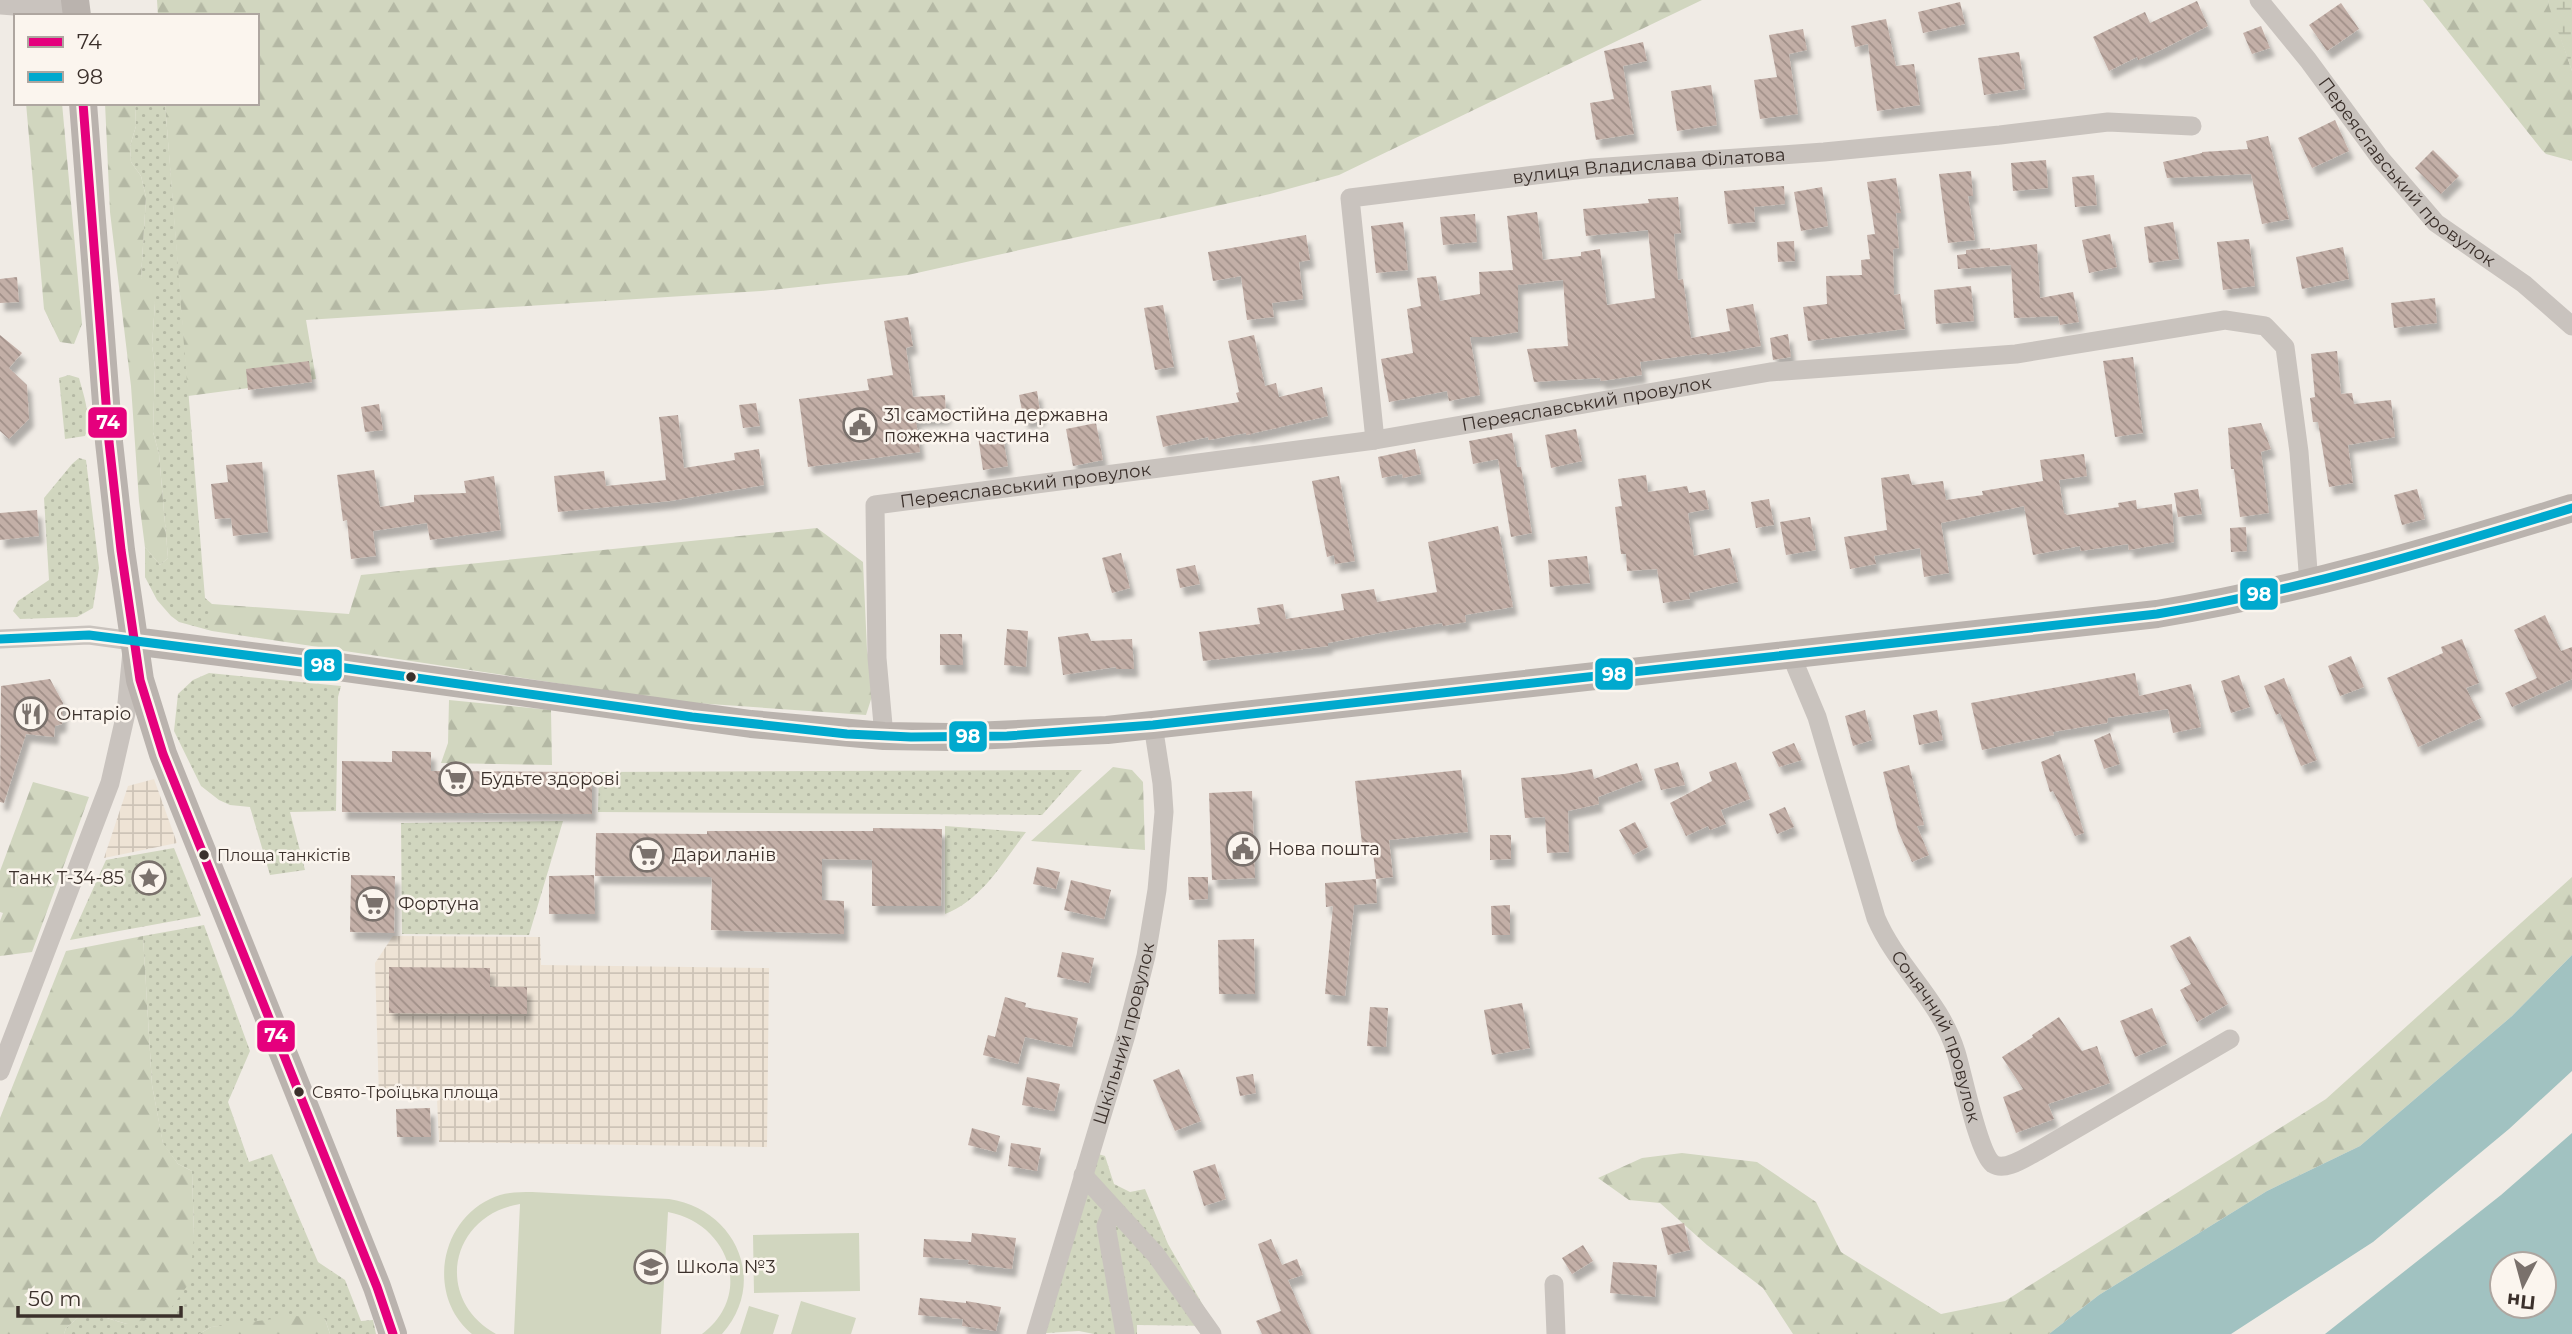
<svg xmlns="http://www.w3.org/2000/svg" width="2572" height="1334" font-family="Montserrat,sans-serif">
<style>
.grass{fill:url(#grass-dots)}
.forest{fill:url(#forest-firs)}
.wetland{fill:url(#wetland-marsh)}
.pitch{fill:#d1d6bf}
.plaza{fill:url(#plaza-grid)}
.water{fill:#a1c2c1;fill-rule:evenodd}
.building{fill:url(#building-back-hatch);filter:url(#shadow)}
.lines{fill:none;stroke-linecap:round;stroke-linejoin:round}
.street{stroke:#c9c3be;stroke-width:19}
.secondary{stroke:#bab3ae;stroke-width:28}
.bus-1-casing{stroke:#fbf5ee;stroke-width:14}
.bus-2-casing{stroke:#fbf5ee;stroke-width:14}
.bus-1{stroke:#e5007d;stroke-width:9}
.bus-2{stroke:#00a9ce;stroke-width:9}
.bus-dot{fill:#3b302b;stroke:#fbf5ee;stroke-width:2.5}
.labels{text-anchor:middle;stroke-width:5;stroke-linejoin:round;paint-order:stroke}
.bus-label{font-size:16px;fill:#3b302b;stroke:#fbf5ee;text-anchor:start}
.street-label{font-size:18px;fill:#3b302b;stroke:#fbf5ee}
.poi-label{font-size:18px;fill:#3b302b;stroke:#fbf5ee;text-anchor:start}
.line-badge{stroke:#fbf5ee;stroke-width:2.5}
.badge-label{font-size:19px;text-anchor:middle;font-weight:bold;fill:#fff}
</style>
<defs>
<pattern id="grass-dots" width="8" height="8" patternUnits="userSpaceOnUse" patternTransform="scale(1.75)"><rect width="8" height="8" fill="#d1d6bf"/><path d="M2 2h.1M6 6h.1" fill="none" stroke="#b4b8a4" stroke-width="1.8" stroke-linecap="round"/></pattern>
<pattern id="forest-firs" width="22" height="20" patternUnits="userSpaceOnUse" patternTransform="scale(1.75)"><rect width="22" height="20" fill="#d1d6bf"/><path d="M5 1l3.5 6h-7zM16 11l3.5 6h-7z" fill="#b4b8a4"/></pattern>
<pattern id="wetland-marsh" width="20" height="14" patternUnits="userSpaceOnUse" patternTransform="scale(1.75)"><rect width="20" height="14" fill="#d1d6bf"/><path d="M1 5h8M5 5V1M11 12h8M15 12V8" fill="none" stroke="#b4b8a4"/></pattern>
<pattern id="plaza-grid" width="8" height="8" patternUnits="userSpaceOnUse" patternTransform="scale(1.75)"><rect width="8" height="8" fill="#eee3d5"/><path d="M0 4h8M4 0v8" fill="none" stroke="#cdc3b7"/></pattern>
<pattern id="building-back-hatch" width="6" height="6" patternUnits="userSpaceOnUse" patternTransform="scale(1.75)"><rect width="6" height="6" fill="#c3afa7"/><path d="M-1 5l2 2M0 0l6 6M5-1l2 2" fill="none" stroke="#a08f88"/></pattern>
<filter id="shadow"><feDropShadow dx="4.5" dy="8" stdDeviation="2" flood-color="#0004"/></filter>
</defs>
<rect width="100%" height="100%" fill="#f0ebe5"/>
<path class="grass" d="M135,103H165L205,598L212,604V631L179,622L171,616L157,600L145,577V547L160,565L168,558L159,454L153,432L155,368L152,345L155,303L141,278L146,197L141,176L131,162L130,146L136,126Z
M69,375L79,378C84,396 92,419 85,436L65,439L59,378Z
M79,458L86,460L99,568L93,608L77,617L20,619L13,611L18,601L49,580L44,498L72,464Z
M209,673L341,686L338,697L336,811L290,812L305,870L270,875L250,807L230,805L219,800L201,786L174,731L178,694L193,680Z
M1082,770L1042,815L598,812L599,772Z
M563,821L529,935L402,934L401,823Z
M945,826L1026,832C1003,862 982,900 945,914Z
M174,848L201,916L70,940L106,860Z
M204,925L250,1051L228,1102L249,1162L272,1154L318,1262L345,1280L361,1321L373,1320L376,1334H330L325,1319L211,1327L199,1334H64L66,1328L82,1314L96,1315L127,1324L194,1236L192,1171L178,1164L163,1144L152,1085L143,936Z
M1088,1151L1105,1156L1114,1184L1130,1192L1145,1189L1168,1244L1215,1326L1137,1325V1334H1094L1079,1331L1031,1334Z"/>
<path class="forest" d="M157,0H1702L1339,175L1270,194L908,275L761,291L306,320L316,379L188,396L165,103H257V16H158Z
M2423,0H2548L2572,71V161L2546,154L2542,150Z
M26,103H62L82,324L74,344L60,342L44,309Z
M105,103H135L136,126L130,146L131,162L141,176L146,197L141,278L152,284L155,303L152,345L155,368L153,432L159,454L168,558L160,565L145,547L139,501L131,386L110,212Z
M817,528L863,562L867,650L875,687L866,715L681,702L212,631V604L349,614L361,575Z
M449,700L551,710L552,765L441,763L448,743Z
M1113,767L1132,770L1143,782L1145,850L1031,841Z
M33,782L89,797L32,952L0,956V921L3,913L0,912V871Z
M2572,877V955L2512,1016L2360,1146L2267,1191L2099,1295L2049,1334H1793L1763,1288L1707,1245L1660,1203L1629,1200L1598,1178L1642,1158L1682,1153L1757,1162L1816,1202L1841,1252L1941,1314L2005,1301L2326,1099Z
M143,936L152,1085L163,1143L178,1164L192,1171L194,1236L190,1282L166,1315L127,1324L97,1315L82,1314L66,1328L64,1334H0V1118L66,951Z
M296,1316L325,1319L330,1334H199L211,1327Z"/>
<path class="wetland" d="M2548,0H2572V71L2549,6Z"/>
<path class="pitch" d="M532,1192L669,1199C735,1209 769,1281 722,1334H702C755,1294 728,1223 668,1212L661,1334H514L520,1204C450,1215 433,1299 496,1334H472C427,1297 439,1223 490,1199C504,1192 518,1192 532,1192Z
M859,1233L860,1291L754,1293L753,1235Z
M801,1301L856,1318L851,1334H791Z
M749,1306L779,1315L773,1334H740Z"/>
<path class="plaza" d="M154,779L177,843L104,858L128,786Z
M393,936L540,937L541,965L769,968L767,1147L439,1142L437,1099L379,1097L375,963Z"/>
<path class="water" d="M2572,955V1071L2509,1129L2373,1242L2231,1334H2049L2099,1295L2267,1191L2360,1146L2512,1016Z
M2572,1133V1334H2325L2501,1195ZM2502,1264H2544V1306H2502Z"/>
<path class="building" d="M2197,1L2208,26L2161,50L2138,60L2137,57L2109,71L2093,37L2145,12L2150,23Z
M1960,2L1965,24L1923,33L1918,12Z
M2341,3L2359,29L2327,51L2309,25Z
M1886,19L1896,66L1914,64L1920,105L1877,111L1868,44L1855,47L1851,26Z
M2261,26L2270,48L2252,54L2243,33Z
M1803,29L1807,50L1789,54L1798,114L1760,119L1754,80L1777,77L1769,35Z
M1643,42L1647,61L1623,66L1634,134L1596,140L1590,103L1614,99L1604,51Z
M2019,52L2025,89L1984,95L1978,58Z
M1711,85L1717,125L1677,131L1671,91Z
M2335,120L2349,151L2312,168L2298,138Z
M2268,136L2289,219L2262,224L2251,174L2167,178L2163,162L2202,153V152L2248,149L2246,141Z
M2433,150L2459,176L2441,194L2415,168Z
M2046,160L2048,188L2013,191L2011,163Z
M1971,171L1973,196H1968L1975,240L1948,243L1939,174Z
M2094,175L2097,205L2075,207L2072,177Z
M1896,178L1901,213H1896L1899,248L1893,249L1894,295L1900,294L1905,329L1808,341L1803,307L1827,304L1826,276L1862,275L1861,260L1870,259L1867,235L1875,234L1867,182Z
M1784,186L1785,204L1754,207L1755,222L1728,224L1724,191Z
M1822,187L1828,226L1801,231L1794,192Z
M1678,197L1681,233L1674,234L1678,280L1683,279L1691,338L1730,331L1726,309L1753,304L1761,346L1707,355V353L1640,362L1642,375L1601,381L1600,378L1534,382L1527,349L1568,346L1563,280L1518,285V332L1488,337H1470L1480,395L1449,401L1447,391L1389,402L1381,359L1413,353L1407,309L1421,306L1417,278L1436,276L1440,301L1480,294L1479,272L1513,270L1507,216L1537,212L1543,260L1581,256V252L1600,249L1607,305L1655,298L1648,230L1586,236L1583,209L1649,203L1648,199Z
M1475,214L1477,242L1443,245L1440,217Z
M1403,222L1408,270L1376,273L1371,226Z
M2173,222L2179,259L2149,263L2144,227Z
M2110,234L2117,267L2089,273L2082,240Z
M1306,235L1310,260L1299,262L1303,299L1272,303L1274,317L1247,320L1241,276L1213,281L1208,252Z
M2249,239L2255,286L2223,290L2217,242Z
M1794,241L1795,261L1778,262L1777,242Z
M2037,244L2040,298L2073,292L2079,322L2060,325L2058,316L2014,318L2011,265L1958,269L1957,255L1966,254V250L1990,248V250Z
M2343,247L2349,279L2302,289L2296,257Z
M17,277L19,302L0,303V279Z
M1971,286L1974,321L1936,324L1934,290Z
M2435,298L2437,323L2394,328L2391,303Z
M1163,305L1174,367L1155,370L1144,308Z
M908,317L913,346L906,348L913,397L945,395L946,417L916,419L920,452L808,467L799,399L869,390L867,379L893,375L884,321Z
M1788,334L1791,357L1773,360L1770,338Z
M0,335L22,353L9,368L27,385L29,419L9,439L0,431Z
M1254,335L1265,386L1276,383L1279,397L1322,387L1328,416L1246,435V433L1209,440L1208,437L1163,447L1156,416L1239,402L1236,393L1239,392L1228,341Z
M2337,351L2341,394L2352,393L2354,404L2391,400L2395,437L2348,445L2353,483L2329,487L2318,422H2313L2310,398L2315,397L2311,354Z
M2133,357L2143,433L2115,437L2103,361Z
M309,361L312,382L248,390L246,369Z
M1037,391L1041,418L1024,421L1019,395Z
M756,403L760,426L743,428L739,405Z
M379,404L383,430L365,432L361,407Z
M678,415L684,468L735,460L734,453L759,449L764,485L670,501L558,512L554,476L604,471L606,486L666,480L659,417Z
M1096,423L1103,460L1073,466L1066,429Z
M2261,423L2271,449L2261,452L2269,513L2240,517L2234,469H2231L2228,428Z
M1576,429L1582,461L1551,468L1545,435Z
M1002,432L1008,466L983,470L978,436Z
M1512,433L1517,467H1521L1532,533L1511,537L1498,459L1473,464L1469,441Z
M1415,449L1421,474L1403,478L1402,474L1382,478L1378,457Z
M2084,454L2087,476L2059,480L2064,513L2067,515L2119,507L2118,503L2136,500L2137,509L2172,504L2174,542L2129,550L2128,544L2081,551L2080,546L2033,555L2024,506L1941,523L1949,573L1924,577L1920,548L1874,556L1876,564L1850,569L1844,537L1887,530L1881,478L1909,474L1912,485L1943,481L1946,500L1983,495L1982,491L2043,481L2040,460Z
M262,462L268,532L233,536L231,518L215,519L211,484L228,482L226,465Z
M374,470L380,507L414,502V495L466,493L464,481L494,476L501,530L430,540L427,523L373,531L376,556L351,559L347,520L343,521L337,475Z
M1646,475L1648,492L1687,486L1689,493L1705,490L1709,509L1688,513L1694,556L1730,548L1738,582L1689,593L1690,599L1663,603L1657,569L1627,571L1626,554H1621L1615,507L1622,506L1618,479Z
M1339,476L1355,561L1335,564L1334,555L1327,557L1312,481Z
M2198,489L2202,514L2178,517L2174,493Z
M2417,489L2425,519L2402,525L2394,495Z
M1769,499L1774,525L1756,528L1751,502Z
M37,510L39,536L0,540V513Z
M1810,517L1816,550L1786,555L1780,522Z
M1498,526L1513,607L1465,615L1466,622L1443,626L1442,623L1380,633L1328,643V646L1203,661L1199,632L1260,624L1257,608L1283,604L1286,619L1344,610L1341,594L1374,589L1377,602L1437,592L1428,542Z
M2246,527L2247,551L2231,552L2230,528Z
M1121,553L1130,588L1112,593L1102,558Z
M1587,556L1590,583L1550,587L1548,560Z
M1195,565L1200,584L1180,588L1176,569Z
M2545,615L2561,651L2572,647V679L2512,707L2505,693L2537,678L2514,630Z
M1007,629L1028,631L1026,667L1004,665Z
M1088,633L1091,641L1132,639L1134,669H1116V667L1063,675L1058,637Z
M940,634H962L963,665H940Z
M2462,639L2479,683L2466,688L2481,718L2418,747L2387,678L2443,653L2441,647Z
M2351,656L2364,687L2340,696L2328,666Z
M2135,673L2139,696L2191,684L2201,727L2173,733L2168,709L2108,718L2107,723L2053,732L2054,735L1982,750L1971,703Z
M2239,675L2250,707L2231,713L2221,681Z
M2284,678L2317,760L2301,766L2280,713L2276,715L2264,686Z
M50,679L63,703L62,724L55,726L54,737L26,734L4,803L0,802L1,686Z
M1865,710L1872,740L1853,746L1845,716Z
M1937,710L1943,740L1919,745L1913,715Z
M2110,733L2120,764L2104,769L2094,740Z
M1794,743L1802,760L1779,767L1772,752Z
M392,751L431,752V771L592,772V814L342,812V761L392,762Z
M2060,754L2084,833L2075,836L2053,791L2050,792L2041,762Z
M1678,762L1685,785L1661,790L1654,769Z
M1736,762L1750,799L1721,810L1726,824L1710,830L1708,826L1686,836L1670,803L1712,781L1709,772Z
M1637,763L1643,780L1598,797L1599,804L1568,811L1569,852L1547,853L1545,817L1525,818L1521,778L1564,774L1592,769L1594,779Z
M1909,765L1924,825L1917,826L1929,855L1912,862L1898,831L1883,772Z
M1461,770L1468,832L1389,840L1393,877L1376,879L1372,843L1362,844L1355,781Z
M1252,791L1255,878L1212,880L1209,793Z
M1785,807L1794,827L1777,834L1769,814Z
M1635,822L1648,847L1633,855L1619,830Z
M873,828L942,829L941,906H872V860L822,859V900L844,901V934L711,930L712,877L595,876L596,833L707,834V831H873Z
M1490,835H1511V859L1490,860Z
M1037,867L1060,872L1056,889L1033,884Z
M351,875L395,876L394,933L350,932Z
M594,875L595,914H549V876Z
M1188,877H1208V899L1189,900Z
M1376,879L1377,903L1354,905L1345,996L1325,994L1333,906L1326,907L1325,883Z
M1071,880L1111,890L1104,919L1064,910Z
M1510,905V935H1492L1491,906Z
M2190,936L2228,1004L2197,1022L2180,990L2191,984L2170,946Z
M1254,939L1255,994H1219L1218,940Z
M1062,952L1094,958L1089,983L1057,977Z
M389,967L490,968V987H527V1014L389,1013Z
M1005,997L1026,1003L1025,1007L1078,1018L1072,1047L1025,1037L1018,1064L983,1055L988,1035L995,1037Z
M1522,1003L1530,1048L1492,1055L1484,1010Z
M1370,1007L1388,1008L1386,1047L1367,1046Z
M2152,1008L2167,1044L2135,1057L2120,1021Z
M2059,1017L2082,1051L2097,1046L2110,1083L2048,1104L2054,1119L2016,1133L2003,1097L2023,1089L2002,1057L2033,1037L2032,1035Z
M1179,1069L1201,1121L1175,1131L1153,1080Z
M1253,1074L1256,1093L1240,1096L1236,1077Z
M1027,1077L1060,1084L1054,1111L1022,1105Z
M430,1108L431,1137H397L396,1109Z
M972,1128L1000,1136L996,1152L968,1145Z
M1011,1143L1041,1148L1037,1171L1008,1166Z
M1215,1164L1226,1199L1204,1206L1193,1171Z
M1684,1223L1690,1250L1668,1255L1661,1228Z
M972,1233L1016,1238L1012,1269L968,1264L969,1260L923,1257L924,1239L971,1242Z
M1271,1239L1282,1265L1297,1259L1303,1275L1288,1280L1311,1334H1262L1256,1321L1281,1311L1258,1244Z
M1583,1245L1593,1261L1572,1274L1562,1258Z
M1613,1262L1657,1265L1655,1297L1610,1293Z
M920,1298L966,1303V1301L1001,1307L996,1331L962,1326L963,1319L918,1315Z"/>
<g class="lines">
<g class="street">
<path id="s1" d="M2259,0L2308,60L2380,158L2436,223L2524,284L2572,326"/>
<path d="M0,5L28,7L76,2"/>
<path id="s2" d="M1375,440L1350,198L1592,168L1824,152L2000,135L2108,122L2192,126"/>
<path d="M0,639L89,635L133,641L126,713L110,783L0,1071"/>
<path id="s3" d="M1791,655L1817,717L1876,918C1897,967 1940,1000 1956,1052C1963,1074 1978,1153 1993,1164C2006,1172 2027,1156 2038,1151L2230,1039"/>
<path id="s4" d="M884,736L877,658L875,505L1375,440L1770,372L2016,354L2225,320L2265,326L2285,347L2299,452L2309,584"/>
<path d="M1083,1175L1156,1255L1212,1334"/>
<path d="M1113,1208L1106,1226L1125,1334"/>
<path d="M1554,1284L1556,1334"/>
<path id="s5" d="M1036,1334L1126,1035L1146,956L1157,890L1164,812L1162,783L1153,725"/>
</g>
<path class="secondary" d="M75,0L77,16
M83,103L109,442L121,550L140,680L163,754L377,1287L393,1334
M133,641L339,667L751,724L884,736L949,737L1107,730L2157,614C2298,591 2435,550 2572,508"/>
<defs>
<path id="bus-1" d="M83,103L109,442L121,550L140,680L163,754L377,1287L393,1334"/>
<path id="bus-2" d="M0,639L89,635L339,667L692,717L847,734L911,737L1007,736L1153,725L2157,614C2298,591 2435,550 2572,508"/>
</defs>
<use href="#bus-1" class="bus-1-casing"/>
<use href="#bus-2" class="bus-2-casing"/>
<use href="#bus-1" class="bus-1"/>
<use href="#bus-2" class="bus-2"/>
</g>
<defs>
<symbol id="civic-ring" viewBox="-11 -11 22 22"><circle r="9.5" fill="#fbf5ee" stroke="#7a716c" stroke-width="1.5"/><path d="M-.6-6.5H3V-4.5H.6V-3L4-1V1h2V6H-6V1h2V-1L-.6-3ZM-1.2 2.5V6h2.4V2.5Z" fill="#7a716c"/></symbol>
<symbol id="restaurant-ring" viewBox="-11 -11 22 22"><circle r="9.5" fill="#fbf5ee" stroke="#7a716c" stroke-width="1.5"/><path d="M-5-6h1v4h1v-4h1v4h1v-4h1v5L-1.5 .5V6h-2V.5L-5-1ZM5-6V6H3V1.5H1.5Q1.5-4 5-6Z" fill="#7a716c"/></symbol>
<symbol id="supermarket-ring" viewBox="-11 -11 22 22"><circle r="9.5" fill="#fbf5ee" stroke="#7a716c" stroke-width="1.5"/><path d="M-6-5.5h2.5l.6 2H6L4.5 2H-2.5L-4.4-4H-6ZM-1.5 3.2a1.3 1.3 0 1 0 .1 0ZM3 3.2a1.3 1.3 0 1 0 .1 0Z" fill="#7a716c"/></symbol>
<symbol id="sight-ring" viewBox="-11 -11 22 22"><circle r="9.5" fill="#fbf5ee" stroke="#7a716c" stroke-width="1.5"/><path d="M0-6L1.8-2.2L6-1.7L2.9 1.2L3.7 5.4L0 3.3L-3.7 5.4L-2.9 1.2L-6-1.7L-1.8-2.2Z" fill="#7a716c"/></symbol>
<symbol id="school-ring" viewBox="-11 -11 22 22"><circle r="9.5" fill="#fbf5ee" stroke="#7a716c" stroke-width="1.5"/><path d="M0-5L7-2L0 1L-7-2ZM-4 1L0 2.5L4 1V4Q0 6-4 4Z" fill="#7a716c"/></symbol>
</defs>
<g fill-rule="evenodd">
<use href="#civic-ring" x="841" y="406" width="38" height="38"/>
<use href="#restaurant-ring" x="12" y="695" width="38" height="38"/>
<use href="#supermarket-ring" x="437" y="760" width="38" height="38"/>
<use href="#civic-ring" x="1224" y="830" width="38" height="38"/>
<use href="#supermarket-ring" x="628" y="836" width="38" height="38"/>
<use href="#sight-ring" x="130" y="859" width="38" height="38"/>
<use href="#supermarket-ring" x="354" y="885" width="38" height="38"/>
<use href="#school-ring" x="632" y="1248" width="38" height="38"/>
</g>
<g class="bus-dot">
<circle cx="411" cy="677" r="6"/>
<circle cx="204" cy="855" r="6"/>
<circle cx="299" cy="1092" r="6"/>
</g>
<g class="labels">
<g class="bus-label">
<text x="217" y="861">Площа танкістів</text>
<text x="312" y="1098">Свято-Троїцька площа</text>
</g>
<g class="street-label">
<text dy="6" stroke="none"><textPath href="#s2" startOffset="544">вулиця Владислава Філатова</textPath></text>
<text dy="6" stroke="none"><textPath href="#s1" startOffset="228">Переяславський провулок</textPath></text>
<text dy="6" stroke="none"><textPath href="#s4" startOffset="950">Переяславський провулок</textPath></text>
<text dy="6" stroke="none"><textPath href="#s4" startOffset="383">Переяславський провулок</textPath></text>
<text dy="6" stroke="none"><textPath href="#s5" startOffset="313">Шкільний провулок</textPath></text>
<text dy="6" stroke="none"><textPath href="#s3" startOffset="411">Сонячний провулок</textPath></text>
</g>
<g class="poi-label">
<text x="884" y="421">31 самостійна державна<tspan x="884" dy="21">пожежна частина</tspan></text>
<text x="56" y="720">Онтаріо</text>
<text x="480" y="785">Будьте здорові</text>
<text x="1268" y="855">Нова пошта</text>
<text x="672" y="861">Дари ланів</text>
<text x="124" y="884" text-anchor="end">Танк Т-34-85</text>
<text x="398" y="910">Фортуна</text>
<text x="676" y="1273">Школа №3</text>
</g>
</g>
<g class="line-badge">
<rect x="87" y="406" width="41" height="33" rx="7" fill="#e5007d"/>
<rect x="2239" y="577" width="40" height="34" rx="7" fill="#00a9ce"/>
<rect x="303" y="648" width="40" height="34" rx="7" fill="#00a9ce"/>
<rect x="1594" y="657" width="40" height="34" rx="7" fill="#00a9ce"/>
<rect x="948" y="720" width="40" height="33" rx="7" fill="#00a9ce"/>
<rect x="256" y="1019" width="40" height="34" rx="7" fill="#e5007d"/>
</g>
<g class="badge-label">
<text x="108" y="429">74</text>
<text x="2259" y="601">98</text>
<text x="323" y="672">98</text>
<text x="1614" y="681">98</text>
<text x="968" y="743">98</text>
<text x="276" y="1042">74</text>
</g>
<rect x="14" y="14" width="245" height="91" fill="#fbf5ee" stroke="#aea6a0" stroke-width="2"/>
<rect x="28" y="37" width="35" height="10" fill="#e5007d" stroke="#aea6a0" stroke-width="2"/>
<text x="77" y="49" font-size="21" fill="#3b302b">74</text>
<rect x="28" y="72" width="35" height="10" fill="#00a9ce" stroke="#aea6a0" stroke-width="2"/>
<text x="77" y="84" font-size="21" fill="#3b302b">98</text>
<g transform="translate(2523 1285) rotate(186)"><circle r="33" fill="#fbf5ee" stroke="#aea6a0" stroke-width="2"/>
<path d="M0-5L12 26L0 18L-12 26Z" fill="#7a716c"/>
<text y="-10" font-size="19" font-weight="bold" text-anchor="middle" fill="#3b302b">Пн</text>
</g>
<path d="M18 1306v10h163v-10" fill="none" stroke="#3b302b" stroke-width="3.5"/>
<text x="28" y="1306" font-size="21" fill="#3b302b" stroke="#fbf5ee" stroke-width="5" paint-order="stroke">50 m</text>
</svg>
